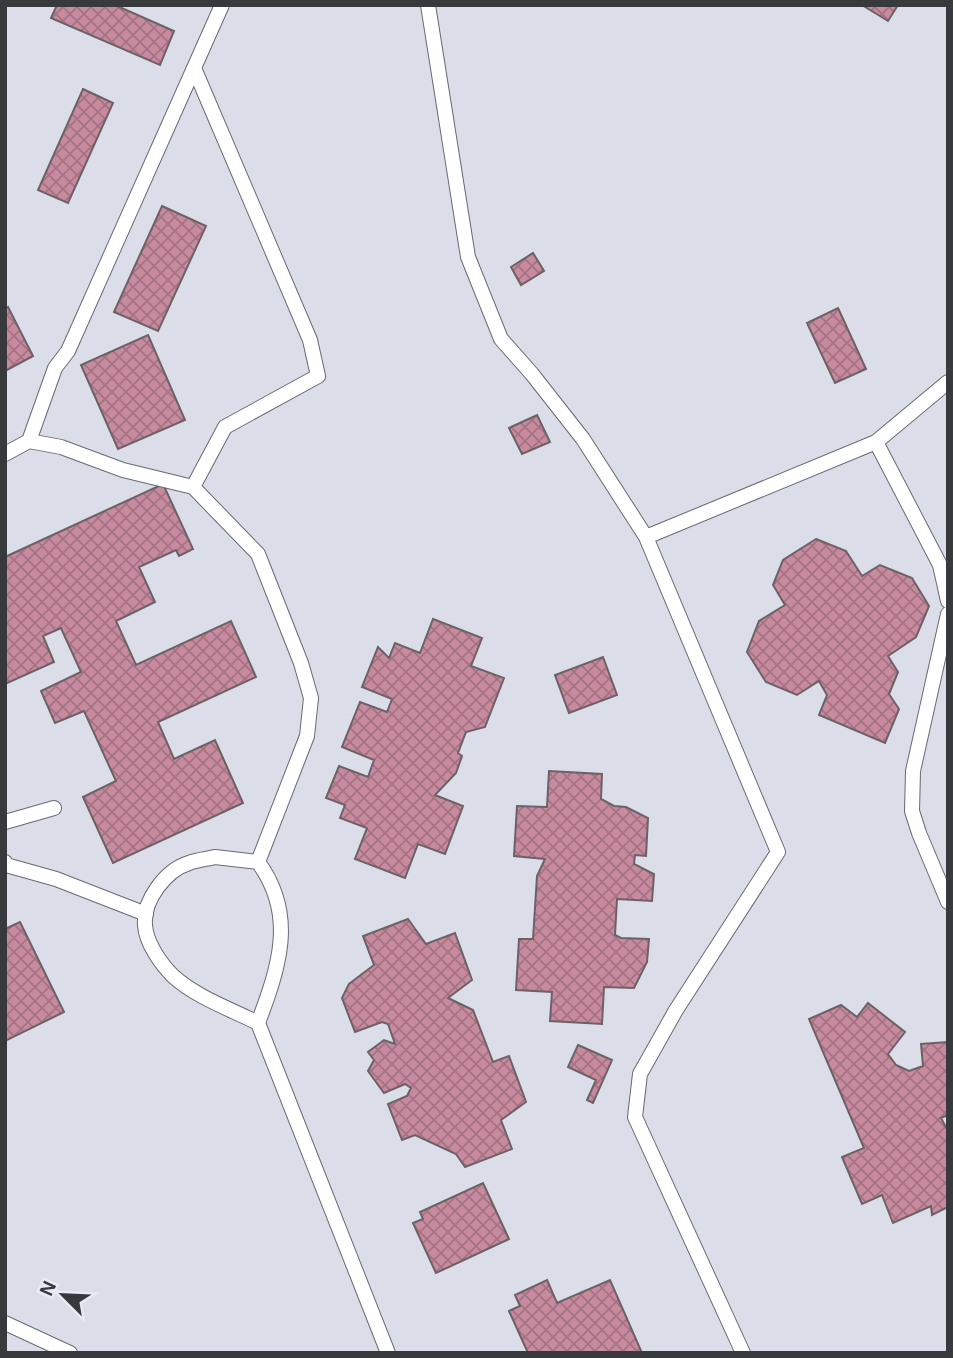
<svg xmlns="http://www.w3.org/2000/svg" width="953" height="1358" font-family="Arial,sans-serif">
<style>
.building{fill:url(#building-cross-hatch);stroke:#6c6165;stroke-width:2}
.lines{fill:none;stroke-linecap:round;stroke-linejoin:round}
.service-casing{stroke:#676a72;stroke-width:16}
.service{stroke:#fff;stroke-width:14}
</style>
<defs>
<pattern id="building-cross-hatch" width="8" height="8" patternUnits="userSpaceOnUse" patternTransform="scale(1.75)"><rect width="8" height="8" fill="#c88a9f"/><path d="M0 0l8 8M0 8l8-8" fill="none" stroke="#a37283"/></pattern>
</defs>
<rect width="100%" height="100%" fill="#dbdee8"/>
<path class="building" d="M57,5H115L174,31L160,65L51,18Z
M862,5H898L888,21Z
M83,89L113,103L68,203L38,190Z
M162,206L206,226L158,331L114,312Z
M533,253L544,271L521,285L511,267Z
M8,307L33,356L5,371V309Z
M838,308L866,369L835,383L807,323Z
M148,335L185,420L118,449L81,365Z
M537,415L550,442L522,454L509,428Z
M163,484L193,549L179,556L176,550L139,567L155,602L116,621L136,665L231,621L256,677L158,722L174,759L215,740L243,803L113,863L83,797L116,781L84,711L55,723L41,691L81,672L61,628L43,636L54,662L5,684V557Z
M816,539L846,551L862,576L880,565L912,578L929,606L916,637L888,656L898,672L889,694L899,709L885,743L819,715L827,695L819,681L797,695L766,682L747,652L759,621L785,605L773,585L783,560Z
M433,619L482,638L471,666L504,678L485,727L466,732L458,753L462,756L456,773L435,795L463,806L445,854L418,844L405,878L355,859L367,828L340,818L345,805L326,798L339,766L368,777L374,760L342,747L360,702L387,712L392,699L362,687L378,647L389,658L395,643L420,653Z
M603,657L617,695L569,713L555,675Z
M549,771L602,774L601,799L614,806L626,807L648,818L646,856L635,855L634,864L654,874L652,901L617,899L615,935L621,938L649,939L647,962L634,988L604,987L602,1024L550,1021L552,992L516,990L519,939H533L537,876L545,859L514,856L517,806L547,807Z
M408,919L426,944L455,933L472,980L448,998L473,1010L493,1062L509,1056L526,1102L501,1120L512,1149L465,1167L456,1154L415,1135L402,1140L388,1104L407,1096L411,1088L405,1084L384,1093L368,1071L374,1060L368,1052L384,1040L395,1044L388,1024L382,1022L355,1032L342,998L349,984L374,965L363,936Z
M20,922L64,1012L5,1041V929Z
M868,1003L905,1032L888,1054L896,1065L909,1071L923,1066L921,1044L948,1042V1115L941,1118L948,1131V1207L932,1215L931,1206L893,1223L882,1195L862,1204L842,1157L864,1148L809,1019L841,1005L857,1017Z
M578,1045L612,1060L593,1103L587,1100L596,1080L568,1067Z
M483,1183L509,1239L436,1273L413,1223L423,1219L420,1212Z
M547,1280L557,1303L610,1280L642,1353H528L509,1311L520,1306L515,1295Z"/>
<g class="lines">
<defs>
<path id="service" d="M428,5L468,257L501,339L532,374L583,439L646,537L778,852L676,1010L640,1074L635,1117L743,1353
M29,441L61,447L123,470L193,487L258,554L301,663L311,698L307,736L258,862
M876,442L940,565L948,601
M5,454L29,441L55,368L68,351L222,5
M193,487L225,427L318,376L310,340L194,68
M646,537L876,442L948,382
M948,614L913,771L912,811L919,833L948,902
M5,822L54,808
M215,857L258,862C297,915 279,967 258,1023C230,1009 196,997 173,976C161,964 146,943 145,925C143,900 166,870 189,863C197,860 207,859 215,857Z
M5,862L6,865L56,879L146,914
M258,1023L388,1353
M5,1323L70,1353"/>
</defs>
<use href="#service" class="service-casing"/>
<use href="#service" class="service"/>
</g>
<rect width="953" height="1358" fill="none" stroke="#38393d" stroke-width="14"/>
<g transform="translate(63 1295) rotate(294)" stroke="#e8ebf5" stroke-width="5" paint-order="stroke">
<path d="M0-5L12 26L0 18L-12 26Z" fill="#38393d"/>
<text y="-10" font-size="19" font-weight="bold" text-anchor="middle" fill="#38393d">N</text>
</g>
</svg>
